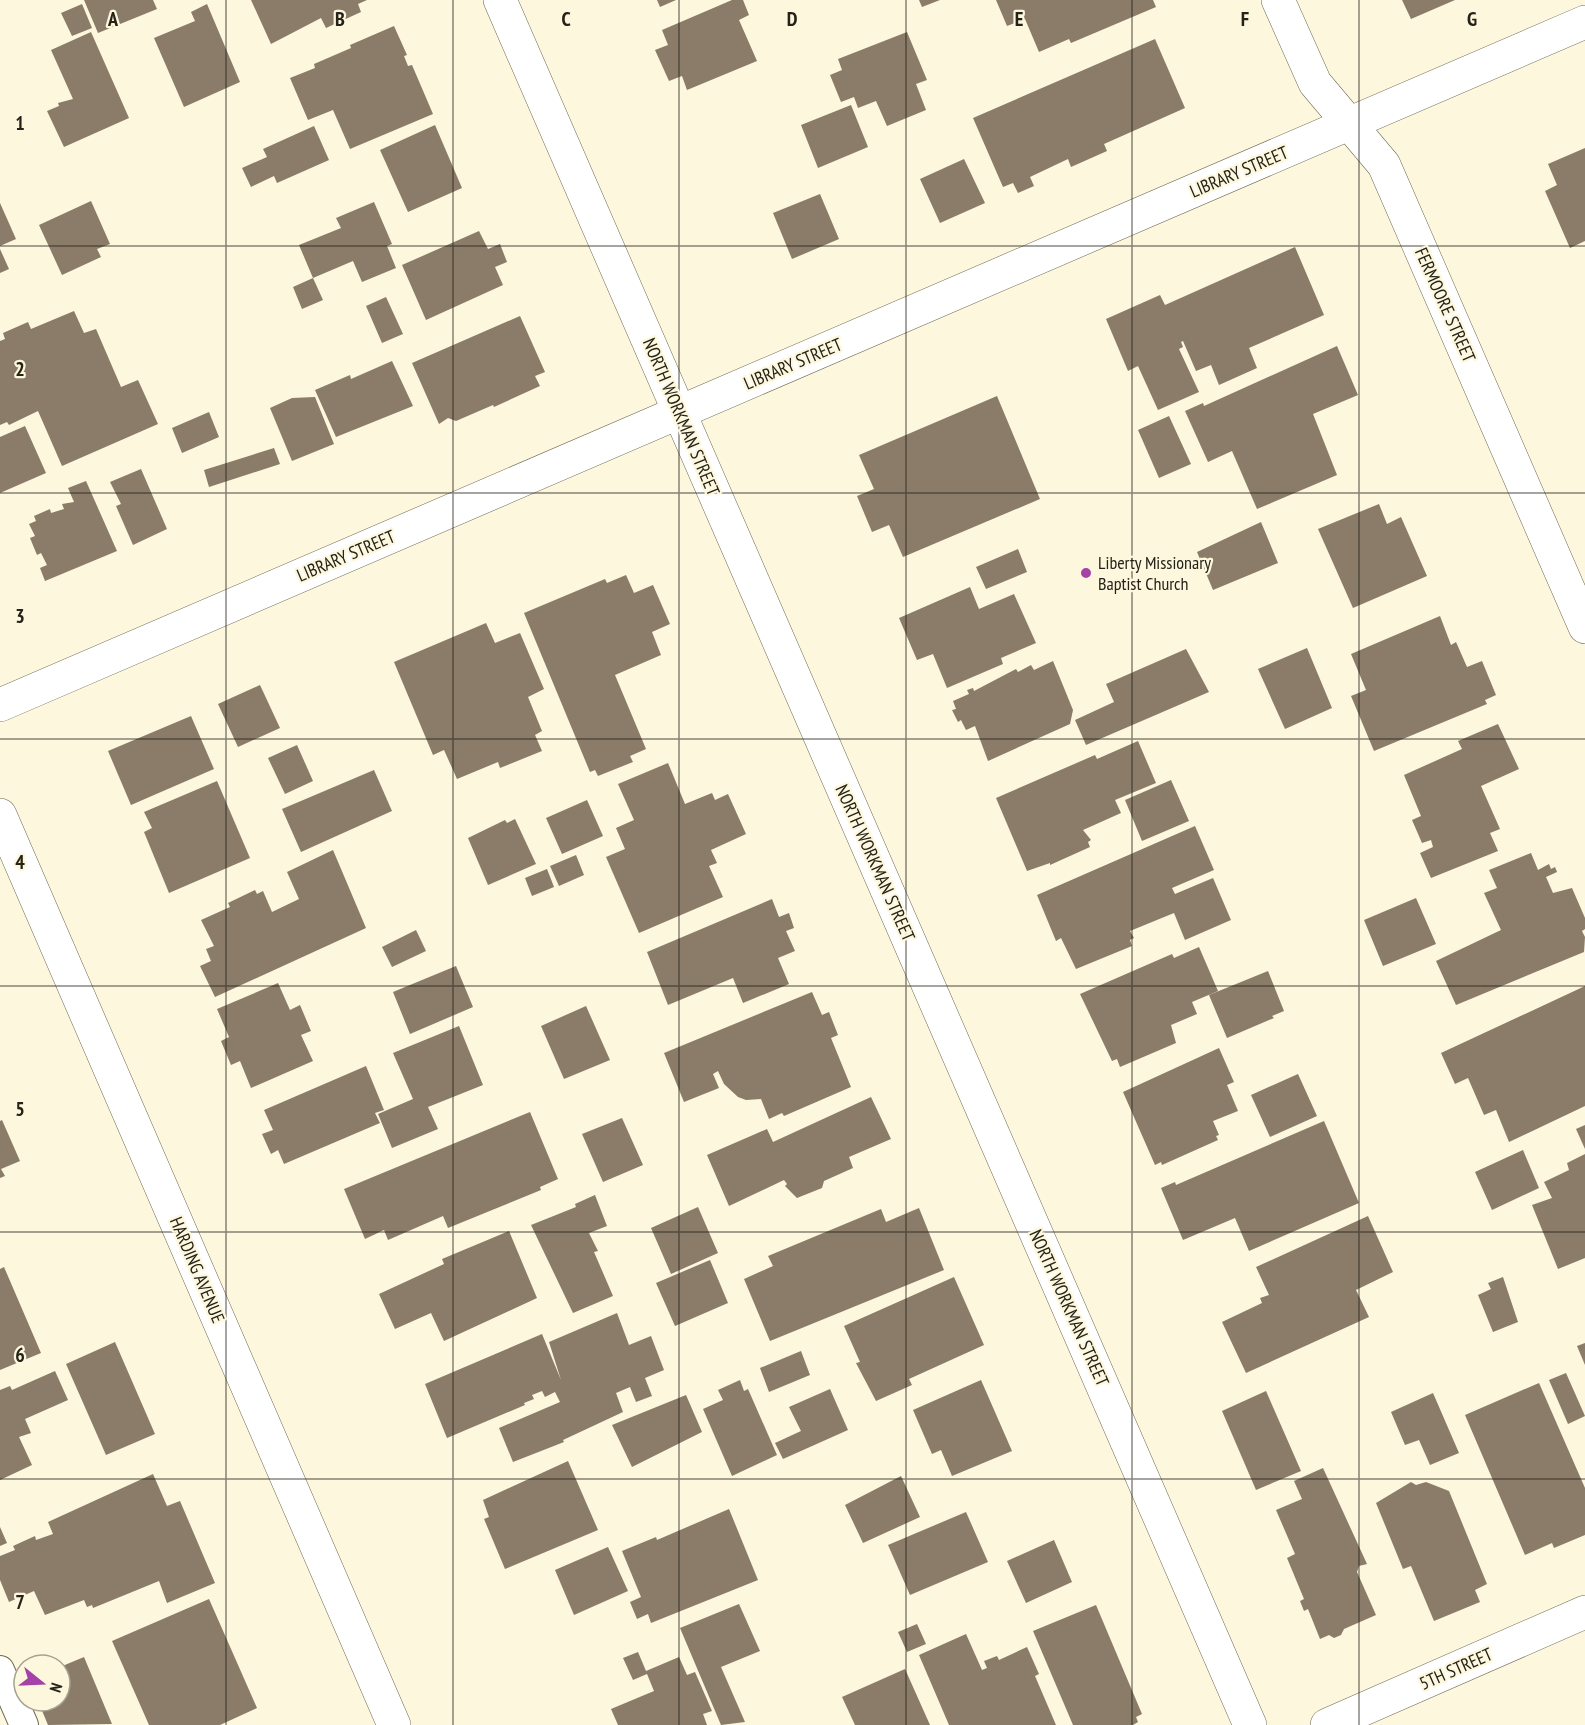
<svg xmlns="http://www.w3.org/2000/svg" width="1585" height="1725" font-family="'PT Sans Narrow',sans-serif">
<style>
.building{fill:#8b7b69}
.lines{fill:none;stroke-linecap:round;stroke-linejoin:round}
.service-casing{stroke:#6f6a54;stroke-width:30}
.minor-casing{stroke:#6f6a54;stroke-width:34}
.tertiary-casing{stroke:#6f6a54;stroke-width:34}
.service{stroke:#fff;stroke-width:28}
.minor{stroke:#fff;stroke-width:33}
.tertiary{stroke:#fff;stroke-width:33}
.grid{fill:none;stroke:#242219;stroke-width:1.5;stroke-opacity:0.55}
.poi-dot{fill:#a442a8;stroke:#fcf7dd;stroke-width:2}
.labels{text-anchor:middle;stroke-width:4.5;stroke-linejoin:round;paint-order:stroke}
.street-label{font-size:18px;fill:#242219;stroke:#fcf7dd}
.poi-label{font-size:18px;fill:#242219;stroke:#fcf7dd;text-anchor:start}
.grid-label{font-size:20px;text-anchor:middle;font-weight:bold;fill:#242219;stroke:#fcf7dd;stroke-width:4.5;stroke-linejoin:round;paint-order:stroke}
</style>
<rect width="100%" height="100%" fill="#fcf7dd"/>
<path class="building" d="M84,0H153L157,9L98,33Z
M251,0H367L358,4L361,12L326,28L321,18L271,44Z
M657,0H676L660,7Z
M732,0H743L749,15L739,20L757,61L687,90L682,76L669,81L655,50L668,45L662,30Z
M919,0H940L922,7Z
M996,0H1153L1156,7L1071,43L1069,39L1039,52L1025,19L1007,26Z
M1402,0H1455L1411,19Z
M82,4L92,28L72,36L61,13Z
M207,4L240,82L184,107L154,38L195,21L191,12Z
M394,26L407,55L404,56L408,66L412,65L433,114L350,149L333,110L308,120L290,78L315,68L314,64L351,48L350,45Z
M91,32L129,118L64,147L47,111L59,106L58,103L73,99L51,50Z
M907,32L927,80L916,84L926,110L887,126L876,101L858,108L854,97L841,102L830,75L842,70L838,59Z
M1155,39L1185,108L1104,144L1107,151L1071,167L1068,159L1030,177L1034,186L1018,193L1013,183L1003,187L973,118Z
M851,105L868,147L818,168L801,125Z
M435,125L462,188L408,212L380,150Z
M314,126L329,160L277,183L274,176L251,187L242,168L267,157L263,149Z
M1585,148V241L1570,248L1545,191L1557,185L1548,164Z
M964,159L985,203L940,223L920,179Z
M820,194L839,239L792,259L773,213Z
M91,201L110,244L97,249L101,257L62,275L39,225Z
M374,202L392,244L387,246L396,268L362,282L353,261L313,278L299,245L341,228L336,218Z
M0,203L16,239L0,246Z
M479,231L488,249L500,244L507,262L495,267L503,285L426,320L402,265Z
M1295,247L1324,315L1249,348L1257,368L1219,385L1211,365L1196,371L1183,341L1181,342L1183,347L1179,349L1199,392L1158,410L1138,366L1128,371L1106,319L1160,295L1165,305Z
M0,249L9,269L0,273Z
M313,278L323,300L302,309L293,287Z
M386,297L403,334L382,343L366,306Z
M74,311L84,333L96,329L121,387L138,380L158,424L62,466L38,411L9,425L7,422L0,425V341L5,339L3,333L28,322L31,329Z
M520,316L545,372L535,376L540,386L494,407L493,405L456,421L448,418L439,424L412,363Z
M1337,346L1358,395L1313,414L1337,475L1257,509L1232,451L1208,462L1185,411L1203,403L1204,406Z
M392,361L413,406L336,437L315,390L350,375L351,379Z
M997,396L1040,499L903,557L889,525L872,532L857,496L874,489L859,455Z
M315,397L334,444L292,461L270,408L292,398Z
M209,412L219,437L182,453L172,428Z
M1169,416L1191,464L1159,478L1138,430Z
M25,426L46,473L0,493V437Z
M274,448L280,464L209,487L204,470Z
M141,469L167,529L133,545L116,506L121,504L110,482Z
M86,481L117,551L45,581L40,568L47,565L41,553L37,555L30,538L35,536L29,524L36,521L34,516L50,509L51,513L64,509L62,504L74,502L68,488Z
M1379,504L1387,524L1401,517L1427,576L1353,608L1318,529Z
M1261,522L1278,563L1213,590L1197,552Z
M1018,549L1027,572L986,589L976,567Z
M626,575L634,593L653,585L670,624L652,632L661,655L615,675L646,749L630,756L633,762L598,776L595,770L590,772L524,613L605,579L607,583Z
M970,587L979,609L1014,594L1036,643L1001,658L1003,664L947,688L933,654L917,660L899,618Z
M1440,616L1451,645L1456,642L1467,667L1482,661L1496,695L1485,700L1487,704L1374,751L1351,696L1366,690L1351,654Z
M486,623L495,643L520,633L544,689L528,697L542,731L535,735L542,751L500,768L498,762L457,779L444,750L433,755L394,662Z
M1307,648L1332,708L1285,729L1258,669Z
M1186,649L1209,692L1086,745L1075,720L1114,702L1106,684Z
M1053,661L1073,710L1070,724L988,761L975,726L966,730L961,720L958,722L952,710L956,709L953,701L969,694L967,690L973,688L974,691L1016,669L1018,672L1031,665L1034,670Z
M260,685L280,728L238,747L218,704Z
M191,716L214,769L131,805L108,751Z
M1498,724L1519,769L1481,786L1500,829L1490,833L1498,851L1431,878L1420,853L1433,847L1431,840L1422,843L1412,820L1421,816L1404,775L1462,749L1458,741Z
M1138,741L1156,783L1115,800L1121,813L1083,830L1091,840L1088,842L1090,847L1050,865V863L1027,871L996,798L1095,755L1097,759Z
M297,745L313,781L285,794L268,758Z
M668,763L685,804L712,793L715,800L728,794L746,834L711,850L717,863L709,866L723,897L639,933L606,857L625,849L616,828L634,820L618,784Z
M374,770L392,811L301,852L282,809Z
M1171,780L1189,821L1142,841L1125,800Z
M217,781L250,858L169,893L144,832L152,828L144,812Z
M587,800L603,836L562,854L546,818Z
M515,819L536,864L488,885L468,838L505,820L507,823Z
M1195,826L1214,870L1172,888L1175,894L1213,878L1231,920L1185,940L1174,913L1130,931L1134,938L1130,940L1132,946L1076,969L1061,938L1056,941L1037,895Z
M333,850L366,928L215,997L200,966L211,961L206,949L214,946L201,920L230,907L228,903L255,890L257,894L263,891L272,912L299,899L287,872Z
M1531,853L1538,870L1549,864L1551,869L1555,867L1557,872L1546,877L1553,893L1572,888L1585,918V929L1582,931L1585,937L1584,952L1456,1005L1436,961L1501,930L1484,893L1497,888L1489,870Z
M576,855L584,875L559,886L550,866Z
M547,869L554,887L532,896L525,878Z
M1416,898L1436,944L1383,966L1364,920Z
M772,899L779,917L789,913L794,928L786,931L795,951L778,958L789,984L743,1003L733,978L668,1005L647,952Z
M416,930L426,951L392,967L382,947Z
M1199,947L1218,991L1192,1002L1197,1014L1171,1025L1176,1043L1120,1067L1117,1059L1112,1061L1080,994L1172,954L1174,958Z
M456,966L473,1007L410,1034L393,992Z
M1268,971L1284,1011L1272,1016L1274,1018L1227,1038L1209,995Z
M278,983L290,1010L300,1005L311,1031L301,1035L313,1061L251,1088L240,1061L231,1065L221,1041L229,1037L217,1009Z
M1585,986V1106L1509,1142L1496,1110L1484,1115L1468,1078L1455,1084L1441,1053Z
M812,992L822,1015L829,1012L838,1035L831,1038L851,1087L784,1116L782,1113L769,1119L761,1099L746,1100L738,1097L724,1084L718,1071L713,1074L719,1088L684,1102L664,1053Z
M586,1006L610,1060L564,1079L541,1026Z
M459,1026L483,1085L428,1107L438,1129L392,1148L378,1114L413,1099L393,1053Z
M1219,1048L1234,1082L1227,1085L1238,1111L1213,1121L1219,1135L1216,1136L1218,1140L1162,1165L1161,1162L1155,1165L1123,1092Z
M366,1066L384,1110L375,1113L380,1123L284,1164L278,1150L271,1154L262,1134L273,1130L264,1110Z
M1298,1074L1317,1116L1270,1137L1251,1095Z
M871,1097L891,1139L849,1157L853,1168L824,1181L822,1188L797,1198L785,1186L787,1184L784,1180L729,1206L707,1155L767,1129L773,1142Z
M530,1112L558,1179L540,1187L541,1190L448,1228L443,1216L388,1240L384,1230L365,1239L344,1189Z
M622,1118L643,1165L603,1182L582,1134Z
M2,1120L20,1161L1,1169L5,1176L0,1178V1121Z
M1324,1121L1359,1203L1249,1251L1235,1218L1183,1240L1161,1188L1175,1182L1176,1185Z
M1585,1125V1149L1576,1129Z
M1523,1150L1539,1188L1492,1210L1475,1172Z
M1585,1154V1258L1558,1269L1532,1205L1552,1198L1544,1182L1569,1170L1567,1163Z
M595,1195L607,1226L589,1233L598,1251L594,1252L613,1296L573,1313L531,1225L576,1207L575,1204Z
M698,1207L718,1253L671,1274L651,1228Z
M919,1208L944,1270L770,1341L744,1279L773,1266L768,1256L881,1209L886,1222Z
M1368,1216L1393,1272L1356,1290L1369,1317L1246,1373L1222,1322L1262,1303L1260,1298L1269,1295L1256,1267Z
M509,1231L537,1298L444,1341L431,1313L395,1329L379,1294L444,1264L442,1259Z
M710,1260L728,1303L675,1326L656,1283Z
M4,1267L41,1353L0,1370V1269Z
M954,1277L984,1345L909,1379L912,1385L876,1401L856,1363L860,1362L844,1326Z
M1503,1277L1518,1322L1493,1332L1478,1295L1491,1289L1488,1283Z
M617,1313L629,1345L651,1336L664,1370L645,1378L652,1396L636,1402L630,1387L616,1393L623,1412L563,1440L564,1442L513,1462L499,1428L560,1402L555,1392L545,1397L542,1391L532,1395L534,1399L524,1403L525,1405L447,1438L425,1384L542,1334L561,1380L549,1342Z
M115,1342L155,1434L106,1455L66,1364Z
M1585,1343V1365L1577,1346Z
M801,1351L810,1375L769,1392L760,1368Z
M55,1371L68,1400L25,1419L31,1433L19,1437L32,1465L0,1480V1390L10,1386L12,1390Z
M1566,1373L1585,1416L1568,1424L1549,1380Z
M740,1380L744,1391L748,1389L777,1455L732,1476L703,1409L723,1400L718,1390Z
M981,1380L1012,1451L952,1476L941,1450L932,1454L913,1410Z
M1539,1383L1585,1488V1535L1554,1548L1552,1543L1525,1555L1465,1415Z
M830,1389L848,1430L783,1459L775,1443L801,1431L789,1407Z
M1266,1391L1301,1471L1256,1490L1222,1411Z
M1433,1393L1459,1453L1430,1465L1419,1440L1405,1445L1391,1412Z
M686,1395L702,1432L632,1467L612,1425Z
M568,1461L598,1530L505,1569L484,1519L489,1517L483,1500Z
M1323,1468L1367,1564L1359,1566L1357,1572L1376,1615L1344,1629L1341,1635L1334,1638L1329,1635L1320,1639L1308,1609L1304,1611L1300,1601L1304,1599L1287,1558L1295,1554L1276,1510L1302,1499L1294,1481Z
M153,1474L167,1506L180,1501L215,1583L167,1603L159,1581L93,1608L92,1605L87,1607L84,1600L45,1615L34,1591L9,1602L0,1580V1556L15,1550L13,1546L35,1536L36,1540L53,1534L48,1522Z
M901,1476L920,1517L863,1543L845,1505Z
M1411,1482L1416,1485L1426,1482L1449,1491L1487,1584L1475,1590L1480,1602L1434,1621L1411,1566L1403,1569L1376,1503Z
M729,1509L758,1580L651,1623L648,1614L637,1619L630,1602L641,1597L622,1551L656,1537L657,1540Z
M966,1512L988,1562L910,1595L888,1545Z
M0,1527L7,1543L0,1546Z
M1054,1540L1072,1582L1026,1603L1007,1561Z
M608,1547L628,1591L574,1615L555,1570Z
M209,1599L257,1708L220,1725H149L112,1641Z
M739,1604L760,1651L721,1667L745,1722L721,1725L680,1628Z
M1096,1605L1142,1714L1136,1717L1138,1722L1133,1725H1073L1033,1631Z
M917,1624L926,1644L907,1652L898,1632Z
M966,1634L982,1670L987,1668L984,1661L997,1656L999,1660L1027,1647L1039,1674L1035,1676L1056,1725H949L919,1655Z
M638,1652L646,1671L679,1657L687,1675L695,1672L712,1711L703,1714L707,1725H618L611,1709L654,1691L647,1674L633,1680L623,1658Z
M84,1657L112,1724L48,1725L38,1701H60V1667Z
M905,1669L930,1725H855L842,1697Z"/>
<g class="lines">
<defs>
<path id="service" d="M0,1670L24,1725"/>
<path id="minor" d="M500,0L1250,1725
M1278,0L1315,83L1384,165L1585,627
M0,705L1585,22
M0,815L394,1725"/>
<path id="tertiary" d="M1327,1725L1585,1612"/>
</defs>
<use href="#service" class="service-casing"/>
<use href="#minor" class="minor-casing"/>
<use href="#tertiary" class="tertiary-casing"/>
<use href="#service" class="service"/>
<use href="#minor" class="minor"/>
<use href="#tertiary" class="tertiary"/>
</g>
<path class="grid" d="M226,0V1725M453,0V1725M679,0V1725M906,0V1725M1132,0V1725M1359,0V1725M0,246H1585M0,493H1585M0,739H1585M0,986H1585M0,1232H1585M0,1479H1585"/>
<circle class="poi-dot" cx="1086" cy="573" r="6"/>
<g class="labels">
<g class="street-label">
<text transform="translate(1239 172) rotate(-23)" y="6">LIBRARY STREET</text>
<text transform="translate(1445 305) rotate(66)" y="6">FERMOORE STREET</text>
<text transform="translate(793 364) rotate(-23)" y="6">LIBRARY STREET</text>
<text transform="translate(681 417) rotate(67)" y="6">NORTH WORKMAN STREET</text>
<text transform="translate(346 556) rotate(-23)" y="6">LIBRARY STREET</text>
<text transform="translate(875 863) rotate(66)" y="6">NORTH WORKMAN STREET</text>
<text transform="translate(197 1270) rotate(67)" y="6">HARDING AVENUE</text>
<text transform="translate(1069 1308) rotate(66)" y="6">NORTH WORKMAN STREET</text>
<text transform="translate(1456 1669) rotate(-24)" y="6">5TH STREET</text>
</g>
<g class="poi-label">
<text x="1098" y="569">Liberty Missionary<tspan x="1098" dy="21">Baptist Church</tspan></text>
</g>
</g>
<g class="grid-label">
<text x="113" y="26">A</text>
<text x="340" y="26">B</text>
<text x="566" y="26">C</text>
<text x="792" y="26">D</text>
<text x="1019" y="26">E</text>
<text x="1245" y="26">F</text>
<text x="1472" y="26">G</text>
<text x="20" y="130">1</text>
<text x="20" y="376">2</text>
<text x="20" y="623">3</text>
<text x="20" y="869">4</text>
<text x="20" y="1116">5</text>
<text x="20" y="1362">6</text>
<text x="20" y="1609">7</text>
</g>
<g transform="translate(42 1683) rotate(108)"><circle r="28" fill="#fcf7dd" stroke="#a6a28f" stroke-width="1.5"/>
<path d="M0-4.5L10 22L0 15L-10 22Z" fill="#a442a8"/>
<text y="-9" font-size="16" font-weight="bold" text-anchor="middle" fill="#242219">N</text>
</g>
</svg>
